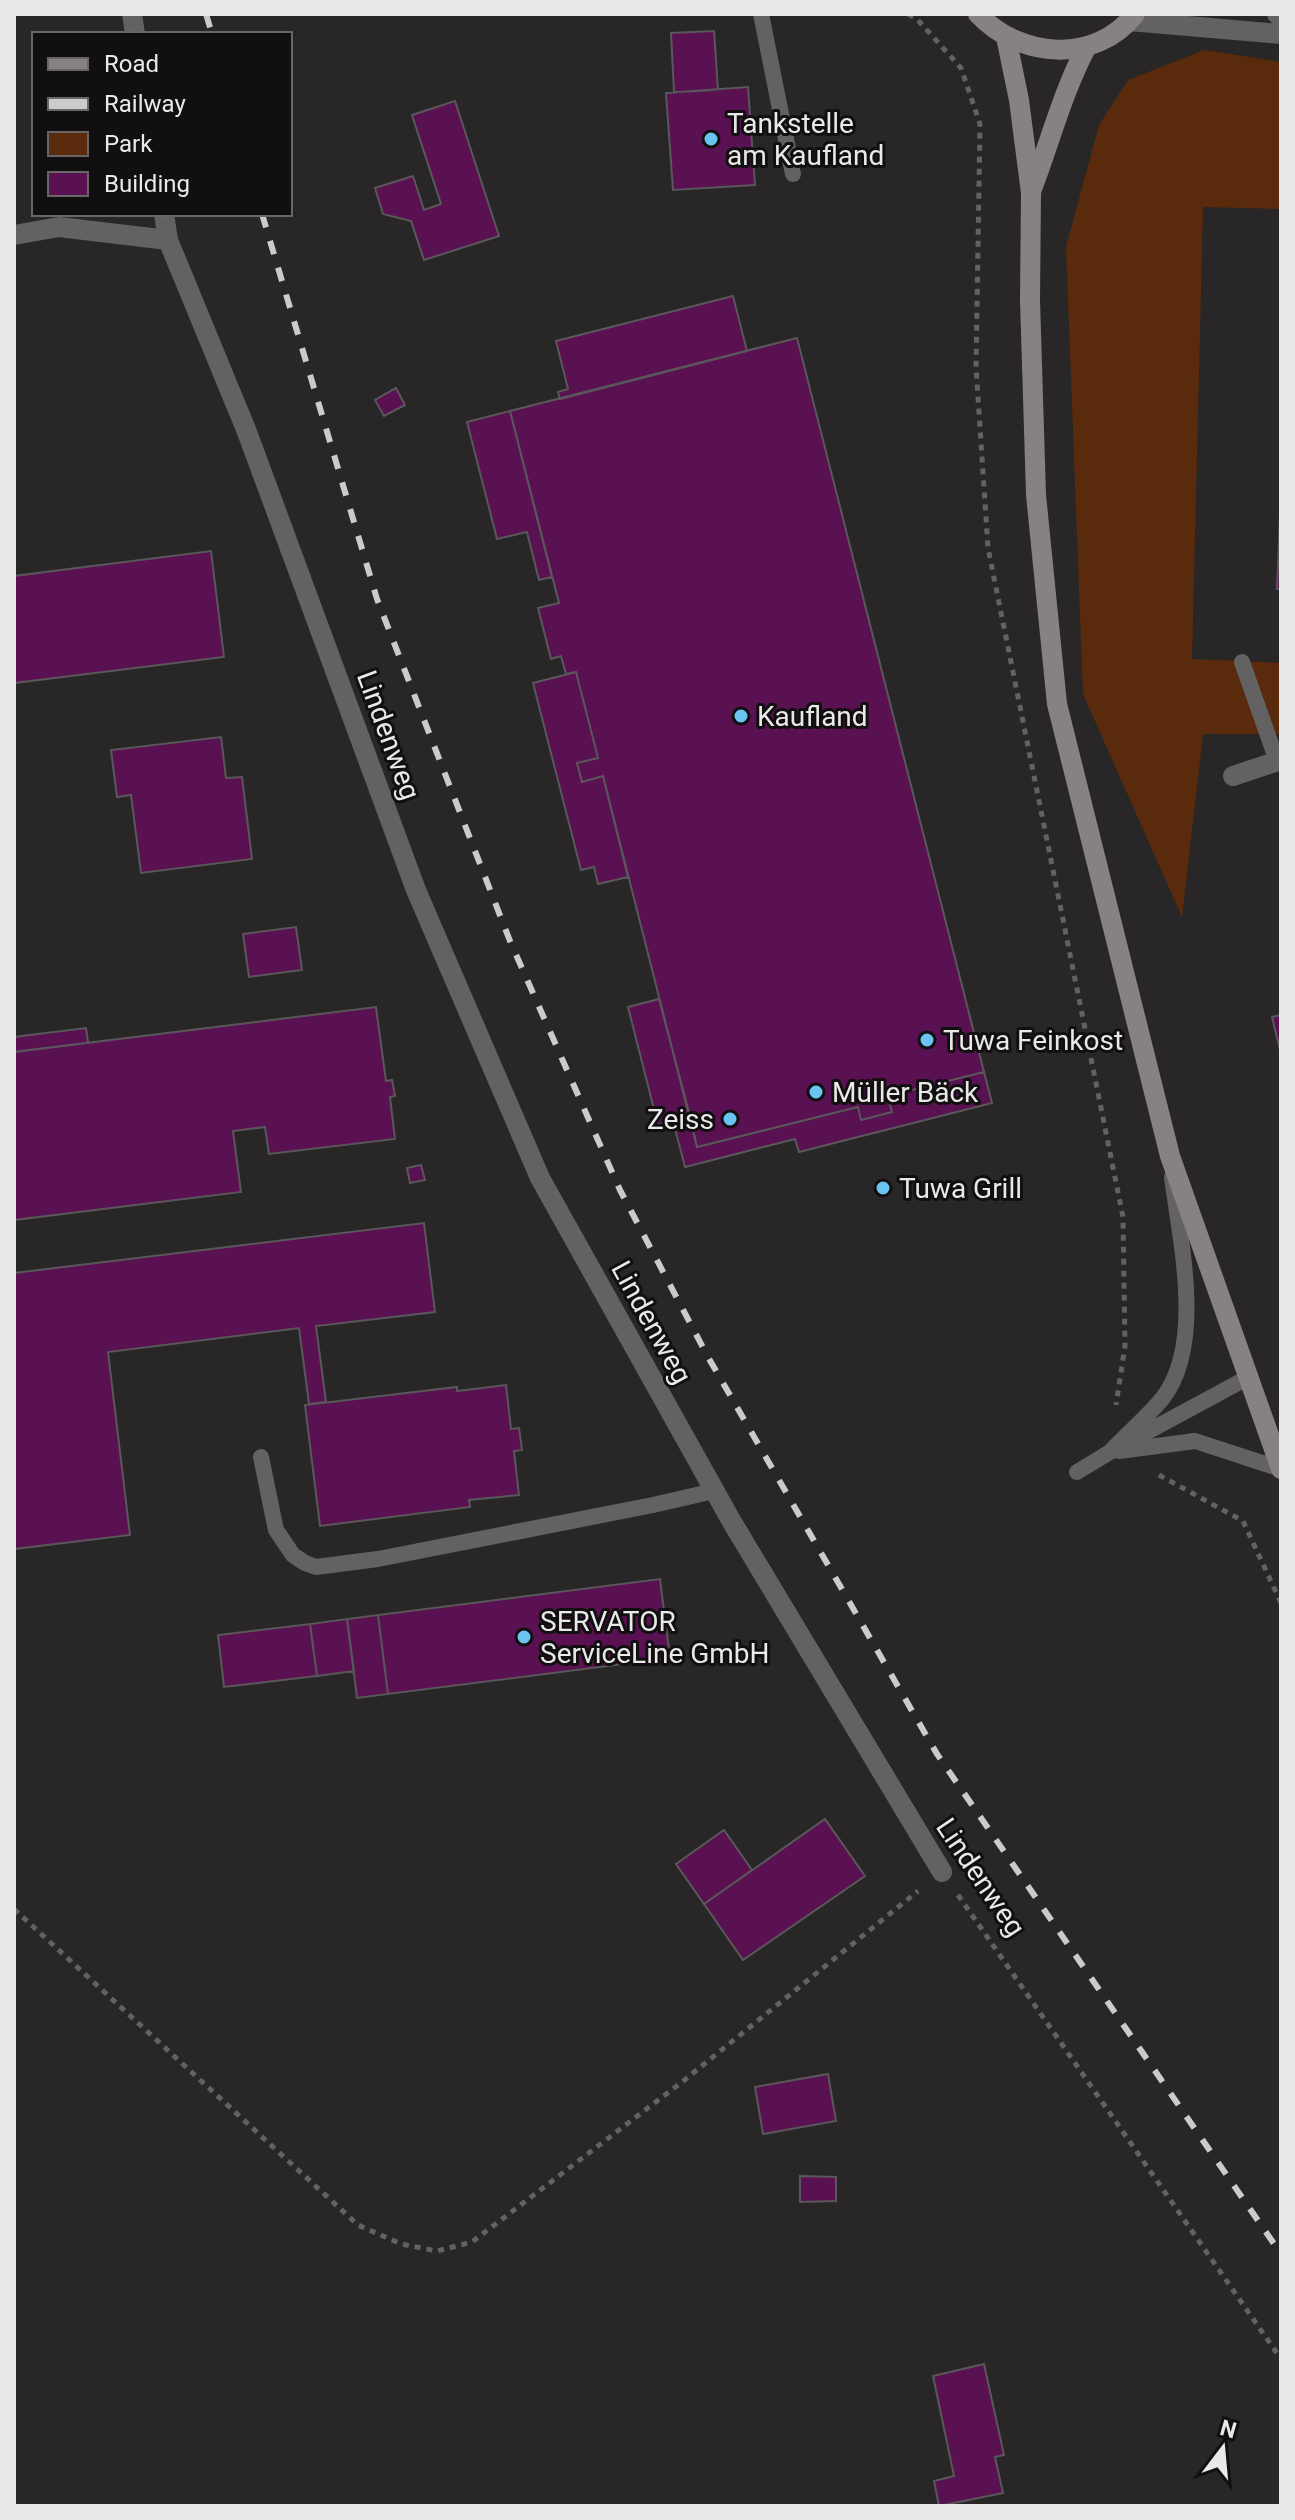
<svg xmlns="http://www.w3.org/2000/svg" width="1295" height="2520" font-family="Roboto,sans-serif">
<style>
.green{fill:#5a2a0c}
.building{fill:#5a1151;stroke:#5a575a;stroke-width:2}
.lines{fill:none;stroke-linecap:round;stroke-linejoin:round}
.path{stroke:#646162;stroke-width:5;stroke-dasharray:6 6;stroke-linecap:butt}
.service{stroke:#636161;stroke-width:16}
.minor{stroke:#636161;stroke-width:20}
.tertiary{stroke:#636161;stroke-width:20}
.secondary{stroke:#858281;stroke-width:20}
.rail{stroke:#cccacb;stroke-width:6;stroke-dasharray:14 14;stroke-linecap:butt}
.poi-dot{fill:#6ac3f1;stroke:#110f10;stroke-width:3}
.labels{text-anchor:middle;stroke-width:6;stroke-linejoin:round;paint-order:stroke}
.poi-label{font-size:28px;fill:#eae8e9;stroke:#110f10;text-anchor:start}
.street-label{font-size:28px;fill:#eae8e9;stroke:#110f10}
</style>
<rect width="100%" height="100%" fill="#292627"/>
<path class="green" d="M1204,50L1281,62V209L1203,207L1192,659L1281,663V734H1203L1182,917L1083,694L1066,247L1099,125L1128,80Z"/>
<path class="building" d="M714,31L718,90L674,92L671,33Z
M748,87L755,185L673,190L666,93Z
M455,101L499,236L424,260L411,221L383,214L375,188L413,176L424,210L441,204L412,115Z
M733,296L747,351L560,399L558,392L568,389L556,341Z
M797,338L984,1072L888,1096L892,1112L861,1120L858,1107L697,1147L603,776L582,782L577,763L598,758L576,672L566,674L561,656L551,659L538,608L559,603L510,411Z
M396,388L405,405L384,416L375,400Z
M510,411L552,577L539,580L527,532L497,539L467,422Z
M1281,491V589H1277Z
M211,551L224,657L14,683V576Z
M576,672L598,758L577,763L582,782L603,776L628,877L598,884L594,867L581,870L533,683Z
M221,737L226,778L242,777L252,859L141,873L131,795L117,797L111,750Z
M296,927L302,970L249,977L243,934Z
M659,999L690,1116L658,1125L628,1007Z
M376,1007L386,1081L392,1080L395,1096L390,1097L395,1139L269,1154L265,1127L233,1131L241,1192L14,1220V1052Z
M1281,1015V1054L1272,1017Z
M86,1028L88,1043L14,1052V1037Z
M984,1072L992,1103L799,1152L795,1139L685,1167L673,1121L690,1116L697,1147L858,1107L861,1120L892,1112L888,1096Z
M421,1165L425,1180L410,1183L407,1168Z
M424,1223L435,1312L316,1326L326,1402L309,1404L299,1328L108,1352L130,1535L14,1549V1273Z
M506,1385L511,1429L519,1428L522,1450L514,1451L519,1495L469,1500L470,1507L320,1526L305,1405L457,1387V1391Z
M660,1579L670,1658L388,1694L378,1615Z
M378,1615L388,1694L357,1698L347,1619Z
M347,1619L354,1671L317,1676L310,1624Z
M310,1624L317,1676L224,1687L218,1635Z
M825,1819L865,1876L743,1960L704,1904Z
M724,1830L752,1870L704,1904L676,1864Z
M828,2074L836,2121L763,2134L755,2087Z
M800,2176L836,2177V2201L800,2202Z
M984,2364L1004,2455L995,2457L1003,2493L939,2506L934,2481L954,2476L933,2376Z"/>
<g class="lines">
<path class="path" d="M908,14L917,19L961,68L980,124L976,367L988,548L1123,1217L1125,1346L1116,1405
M1159,1475L1243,1521L1281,1603
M958,1895L1281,2359
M14,1909L358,2225L401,2244L437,2251L472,2242L682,2082L918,1891"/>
<path class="service" d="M761,14L793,174
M1242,662L1277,761
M1119,1451L1195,1441L1281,1469
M1110,1452C1127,1434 1146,1418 1162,1399C1205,1345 1180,1241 1172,1177
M261,1457L276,1530L293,1555L305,1563L316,1567L378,1559L653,1505L714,1491
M1077,1472L1110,1452L1247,1378"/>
<path class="minor" d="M132,14L135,34
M164,214L168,240L247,432L416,890L540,1178L732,1522L942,1872
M14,235L59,227L168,240
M1233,776L1281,760"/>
<path class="tertiary" d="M1277,14L1281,16
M1129,21L1281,34"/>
<path class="secondary" d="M978,14C1019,58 1095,65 1135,14
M1006,37L1019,100L1031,193L1030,300L1036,495L1057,704L1170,1156L1281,1469
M1032,189C1050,142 1063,91 1087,46"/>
<path class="rail" d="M206,14L212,34
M262,214L377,599L510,941L620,1190L708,1357L937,1754L1281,2254"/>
</g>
<g class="poi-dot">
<circle cx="711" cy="139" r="8"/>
<circle cx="741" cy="716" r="8"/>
<circle cx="927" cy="1040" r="8"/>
<circle cx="816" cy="1092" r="8"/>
<circle cx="730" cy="1119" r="8"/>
<circle cx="883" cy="1188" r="8"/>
<circle cx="524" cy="1637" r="8"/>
</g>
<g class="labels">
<g class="poi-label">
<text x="727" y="133">Tankstelle<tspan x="727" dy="32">am Kaufland</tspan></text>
<text x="757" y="726">Kaufland</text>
<text x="943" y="1050">Tuwa Feinkost</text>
<text x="832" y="1102">Müller Bäck</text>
<text x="714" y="1129" text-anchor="end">Zeiss</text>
<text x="899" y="1198">Tuwa Grill</text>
<text x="540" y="1631">SERVATOR<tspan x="540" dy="32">ServiceLine GmbH</tspan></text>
</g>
<g class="street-label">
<text transform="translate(389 735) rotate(70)" y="10">Lindenweg</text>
<text transform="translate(652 1322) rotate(61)" y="10">Lindenweg</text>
<text transform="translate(981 1877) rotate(56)" y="10">Lindenweg</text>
</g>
</g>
<rect width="1295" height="2520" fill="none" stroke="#eae8e9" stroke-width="32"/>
<rect x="32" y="32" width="260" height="184" fill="#110f10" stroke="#686667" stroke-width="2"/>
<rect x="48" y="58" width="40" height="12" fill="#858281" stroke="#686667" stroke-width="2"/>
<text x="104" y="72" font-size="24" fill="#eae8e9">Road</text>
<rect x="48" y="98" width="40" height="12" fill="#cccacb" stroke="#686667" stroke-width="2"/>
<text x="104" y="112" font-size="24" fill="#eae8e9">Railway</text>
<rect x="48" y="132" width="40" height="24" fill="#5a2a0c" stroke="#686667" stroke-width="2"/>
<text x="104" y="152" font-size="24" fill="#eae8e9">Park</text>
<rect x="48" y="172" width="40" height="24" fill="#5a1151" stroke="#686667" stroke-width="2"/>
<text x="104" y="192" font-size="24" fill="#eae8e9">Building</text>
<g transform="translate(1223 2448) rotate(16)" stroke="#110f10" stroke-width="6" paint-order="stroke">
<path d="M0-6L14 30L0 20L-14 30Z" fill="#eae8e9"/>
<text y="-12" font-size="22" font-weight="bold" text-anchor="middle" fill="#eae8e9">N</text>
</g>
</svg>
